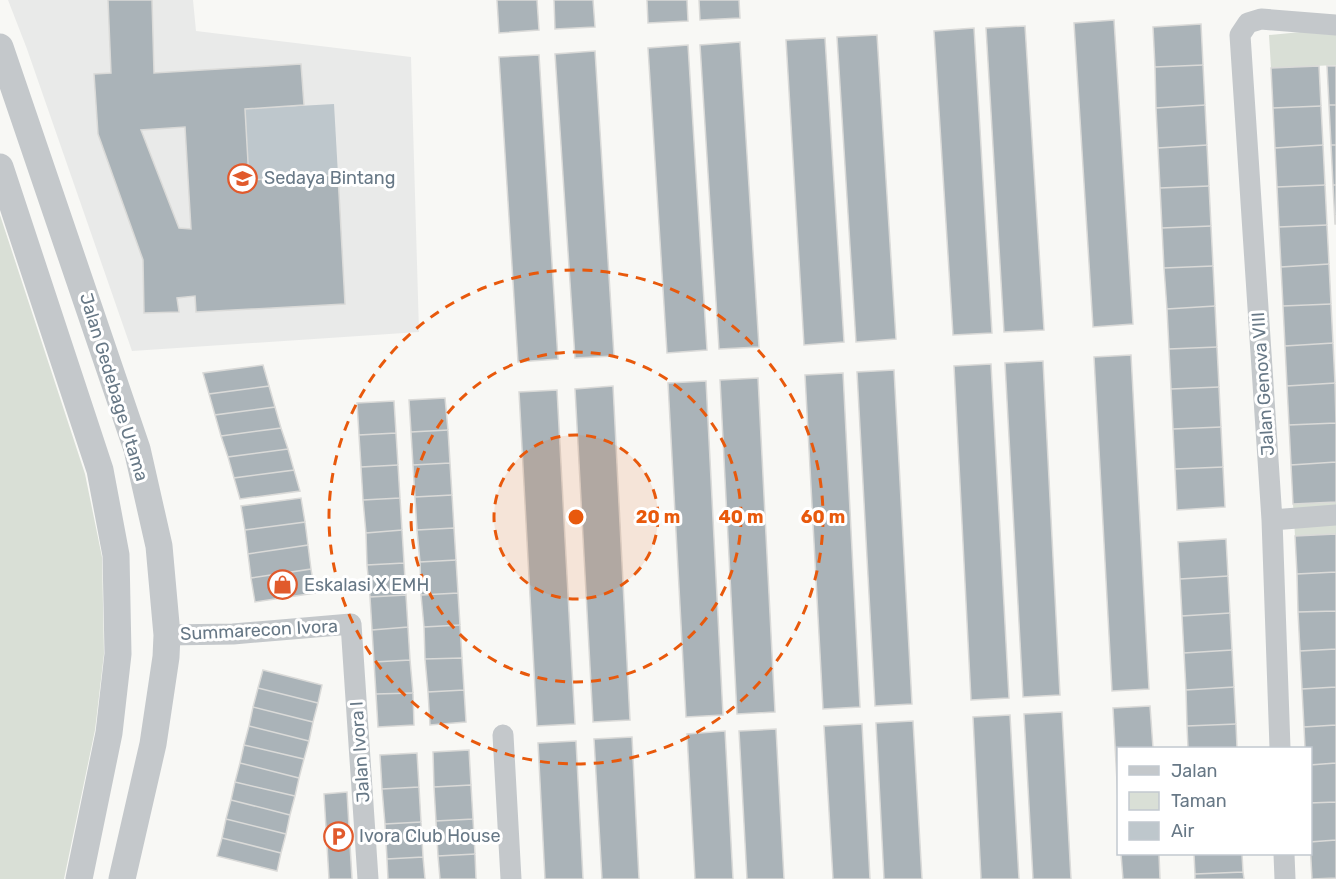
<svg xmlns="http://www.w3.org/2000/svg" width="1336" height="879" font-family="Rubik,sans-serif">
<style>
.built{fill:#e9eae9}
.green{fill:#d9dfd6}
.water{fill:#bec7cc}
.building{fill:#aab3b8;stroke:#dadad8;stroke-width:1.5;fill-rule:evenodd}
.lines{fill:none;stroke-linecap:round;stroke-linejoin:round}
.minor{stroke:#c4c8cb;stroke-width:21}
.tertiary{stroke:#c4c8cb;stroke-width:27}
.ring{fill:none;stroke:#e8590c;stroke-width:3;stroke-dasharray:10 8}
.labels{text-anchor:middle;stroke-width:6;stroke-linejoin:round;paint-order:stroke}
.poi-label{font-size:18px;fill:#677886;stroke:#fff;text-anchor:start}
.street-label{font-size:18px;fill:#677886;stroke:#fff}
.centre{fill:#e8590c;stroke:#fff;stroke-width:3}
.ring-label{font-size:18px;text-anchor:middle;font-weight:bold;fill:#e8590c;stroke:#fff;stroke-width:6;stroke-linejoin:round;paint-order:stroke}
</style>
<rect width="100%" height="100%" fill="#f8f8f5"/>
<path class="built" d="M8,0H193L196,31L411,57L419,332L132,351L27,49Z"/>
<path class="green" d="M1301,32L1336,35V65L1271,68L1269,35Z
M0,215L85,474L102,557L104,654L95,730L64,879H0Z
M1336,502V534L1295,536L1293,504Z"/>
<path class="water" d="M334,104L338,175L249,180L245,109Z"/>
<path class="building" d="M108,0H152L154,73L301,64L304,105L245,109L249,180L338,175L345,304L196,312L195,296L177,298L179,312L144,313L143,260L98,134L94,74L111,73ZM185,127L191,229L179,228L141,130Z
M497,0H537L539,30L499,33Z
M554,0H593L595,27L555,29Z
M647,0H687L688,21L648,23Z
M699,0H739L740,18L700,20Z
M1114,20L1133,324L1093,327L1074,23Z
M1201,24L1203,65L1155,67L1153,27Z
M1025,26L1044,330L1004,332L986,28Z
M974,28L992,333L953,335L934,31Z
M877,35L896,339L856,342L837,37Z
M825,38L844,342L804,345L786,40Z
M740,42L759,347L719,349L700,45Z
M688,45L707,350L667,353L648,48Z
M595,51L614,356L575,358L555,54Z
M539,55L558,359L518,362L499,57Z
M1203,65L1205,105L1156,108L1155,67Z
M1319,66L1321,106L1273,108L1271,68Z
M1327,66H1336V105H1329Z
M1205,105L1207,145L1158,148L1156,108Z
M1329,105H1336V145H1331Z
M1321,106L1323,145L1275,148L1273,108Z
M1207,145L1209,186L1160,188L1158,148Z
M1323,145L1325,185L1277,187L1275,148Z
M1331,145H1336V185H1333Z
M1325,185L1327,225L1279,227L1277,187Z
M1333,185H1336V224H1335Z
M1209,186L1211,226L1162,228L1160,188Z
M1327,225L1329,264L1281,267L1279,227Z
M1211,226L1213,266L1164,268L1162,228Z
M1329,264L1331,304L1283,306L1281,267Z
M1213,266L1215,306L1167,309L1164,268Z
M1331,304L1333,343L1285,346L1283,306Z
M1215,306L1217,347L1169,349L1167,309Z
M1333,343L1335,383L1287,386L1285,346Z
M1217,347L1219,387L1171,389L1169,349Z
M1131,355L1149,689L1112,691L1094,357Z
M1043,361L1060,695L1023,697L1005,363Z
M991,364L1009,698L971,700L954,366Z
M263,365L269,386L209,394L203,373Z
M894,370L912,704L875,706L857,372Z
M843,373L860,707L823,709L805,375Z
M758,378L775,712L737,714L720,380Z
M706,381L723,715L686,717L668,383Z
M1335,383L1336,423L1289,425L1287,386Z
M269,386L275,407L215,415L209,394Z
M613,386L630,720L593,722L575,389Z
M1219,387L1221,427L1173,429L1171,389Z
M557,390L575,724L537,726L519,392Z
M445,398L448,430L411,432L409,400Z
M394,401L396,433L359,435L357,403Z
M275,407L281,428L221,436L215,415Z
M1336,423V462L1291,465L1289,425Z
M1221,427L1223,467L1175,469L1173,429Z
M281,428L288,449L228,457L221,436Z
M448,430L450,463L413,465L411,432Z
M396,433L398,465L361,467L359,435Z
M288,449L294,470L234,478L228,457Z
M1336,462V502L1293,504L1291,465Z
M450,463L452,495L415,497L413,465Z
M398,465L400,498L363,500L361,467Z
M1223,467L1225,507L1177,510L1175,469Z
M294,470L300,491L240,499L234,478Z
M452,495L454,528L417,530L415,497Z
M301,498L305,522L245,530L241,506Z
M400,498L402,530L366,533L363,500Z
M305,522L308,545L248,554L245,530Z
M454,528L456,560L420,562L417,530Z
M402,530L404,563L367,565L366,533Z
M1336,534V572L1297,574L1295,536Z
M1226,539L1228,576L1180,579L1178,542Z
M308,545L311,569L251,578L248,554Z
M456,560L458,593L421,595L420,562Z
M404,563L406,595L370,597L367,565Z
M311,569L315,593L255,602L251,578Z
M1336,572V611L1298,612L1297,574Z
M1228,576L1230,613L1182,616L1180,579Z
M458,593L460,625L424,627L421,595Z
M406,595L408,627L372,630L370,597Z
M1336,611V649L1300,651L1298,612Z
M1230,613L1232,650L1184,653L1182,616Z
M460,625L462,658L425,659L424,627Z
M408,627L410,660L374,662L372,630Z
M1336,649V687L1302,689L1300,651Z
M1232,650L1234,687L1186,690L1184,653Z
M462,658L464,690L428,692L425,659Z
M410,660L413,693L376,694L374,662Z
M263,670L322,685L318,703L258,688Z
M1234,687L1236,724L1187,726L1186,690Z
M1336,687V725L1304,727L1302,689Z
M258,688L318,703L313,722L253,707Z
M464,690L466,722L430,725L428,692Z
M413,693L414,725L378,727L376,694Z
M1150,706L1153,748H1118V800L1113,708Z
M253,707L313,722L309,741L249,726Z
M1062,712L1071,879H1033L1024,714Z
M1010,715L1019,879H981L973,717Z
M913,721L922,879H884L876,723Z
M862,724L870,879H833L824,726Z
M1236,724L1237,748H1188L1187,726Z
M1336,725V763L1310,765V748H1305L1304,727Z
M249,726L309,741L304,759L244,745Z
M776,729L784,879H747L739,731Z
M725,731L733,879H695L687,734Z
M632,737L639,879H602L594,739Z
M576,741L583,879H545L538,743Z
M244,745L304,759L299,778L240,763Z
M469,750L471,785L434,787L433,752Z
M417,753L419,787L382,789L380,755Z
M240,763L299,778L295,796L235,782Z
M1336,763V802L1310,803V765Z
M235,782L295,796L290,815L231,800Z
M471,785L473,819L436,821L434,787Z
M419,787L421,822L385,824L382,789Z
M347,792L352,879H329L324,794Z
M231,800L290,815L286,834L226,819Z
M1336,802V840L1310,842V803Z
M226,819L286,834L281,853L222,838Z
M473,819L475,854L438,856L436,821Z
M421,822L423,857L387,859L385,824Z
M222,838L281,853L277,871L217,856Z
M1336,840V878L1312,879L1310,842Z
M475,854L476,879H440L438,856Z
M1121,854H1159L1160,879H1123Z
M1194,854H1242L1243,872L1195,874Z
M423,857L425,879H388L387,859Z
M1243,872L1244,879H1195V874Z"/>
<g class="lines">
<path class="minor" d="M1272,520L1336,515
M167,635L233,634L351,624L368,879
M503,735L511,879
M1280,748L1272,520L1240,35L1248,23L1261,19L1336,25
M1284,854L1285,879"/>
<path class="tertiary" d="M0,47L137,449L159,546L167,635L166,657L153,744L122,879
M0,167L100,470L116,555L118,654L109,733L79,879"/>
</g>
<circle cx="576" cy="517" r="82" fill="#e8590c" fill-opacity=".12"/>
<g class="ring">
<circle cx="576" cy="517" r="82"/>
<circle cx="576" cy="517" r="165"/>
<circle cx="576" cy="517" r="247"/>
</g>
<defs>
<symbol id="school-ring" viewBox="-11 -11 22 22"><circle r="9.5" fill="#fff" stroke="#e15a2c" stroke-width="1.5"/><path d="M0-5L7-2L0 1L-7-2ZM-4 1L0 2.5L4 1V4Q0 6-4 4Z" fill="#e15a2c"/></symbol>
<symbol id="shop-ring" viewBox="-11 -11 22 22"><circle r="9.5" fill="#fff" stroke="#e15a2c" stroke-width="1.5"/><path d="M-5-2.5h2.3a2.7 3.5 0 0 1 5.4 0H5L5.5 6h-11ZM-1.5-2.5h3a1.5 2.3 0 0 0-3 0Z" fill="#e15a2c"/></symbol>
<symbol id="parking-ring" viewBox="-11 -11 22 22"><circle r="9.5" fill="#fff" stroke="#e15a2c" stroke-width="1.5"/><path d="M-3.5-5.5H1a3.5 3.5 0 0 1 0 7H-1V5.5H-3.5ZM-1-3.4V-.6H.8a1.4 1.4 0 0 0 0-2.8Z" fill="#e15a2c"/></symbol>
</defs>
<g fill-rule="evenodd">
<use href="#school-ring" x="226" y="162" width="33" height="33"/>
<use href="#shop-ring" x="266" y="568" width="33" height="33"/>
<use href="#parking-ring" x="322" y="820" width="33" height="33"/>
</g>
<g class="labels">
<g class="poi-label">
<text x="264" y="184">Sedaya Bintang</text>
<text x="304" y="591">Eskalasi X EMH</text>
<text x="359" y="842">Ivora Club House</text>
</g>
<g class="street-label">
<text transform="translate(1263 384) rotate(-94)" y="6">Jalan Genova VIII</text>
<text transform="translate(114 387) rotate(73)" y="6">Jalan Gedebage Utama</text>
<text transform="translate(259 630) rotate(-3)" y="6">Summarecon Ivora</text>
<text transform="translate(360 752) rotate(-94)" y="6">Jalan Ivora I</text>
</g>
</g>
<circle cx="576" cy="517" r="9" class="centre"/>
<g class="ring-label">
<text x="658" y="523">20 m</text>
<text x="741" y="523">40 m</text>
<text x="823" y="523">60 m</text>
</g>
<rect x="1117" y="747" width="195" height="108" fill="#ffffff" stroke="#c2c9cf" stroke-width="1.5"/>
<rect x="1129" y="766" width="30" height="9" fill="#c4c8cb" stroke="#c2c9cf" stroke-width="1.5"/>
<text x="1171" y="777" font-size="18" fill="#677886">Jalan</text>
<rect x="1129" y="792" width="30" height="18" fill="#d9dfd6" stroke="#c2c9cf" stroke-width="1.5"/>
<text x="1171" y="807" font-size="18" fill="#677886">Taman</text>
<rect x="1129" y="822" width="30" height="18" fill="#bec7cc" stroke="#c2c9cf" stroke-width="1.5"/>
<text x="1171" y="837" font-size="18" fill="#677886">Air</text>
</svg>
